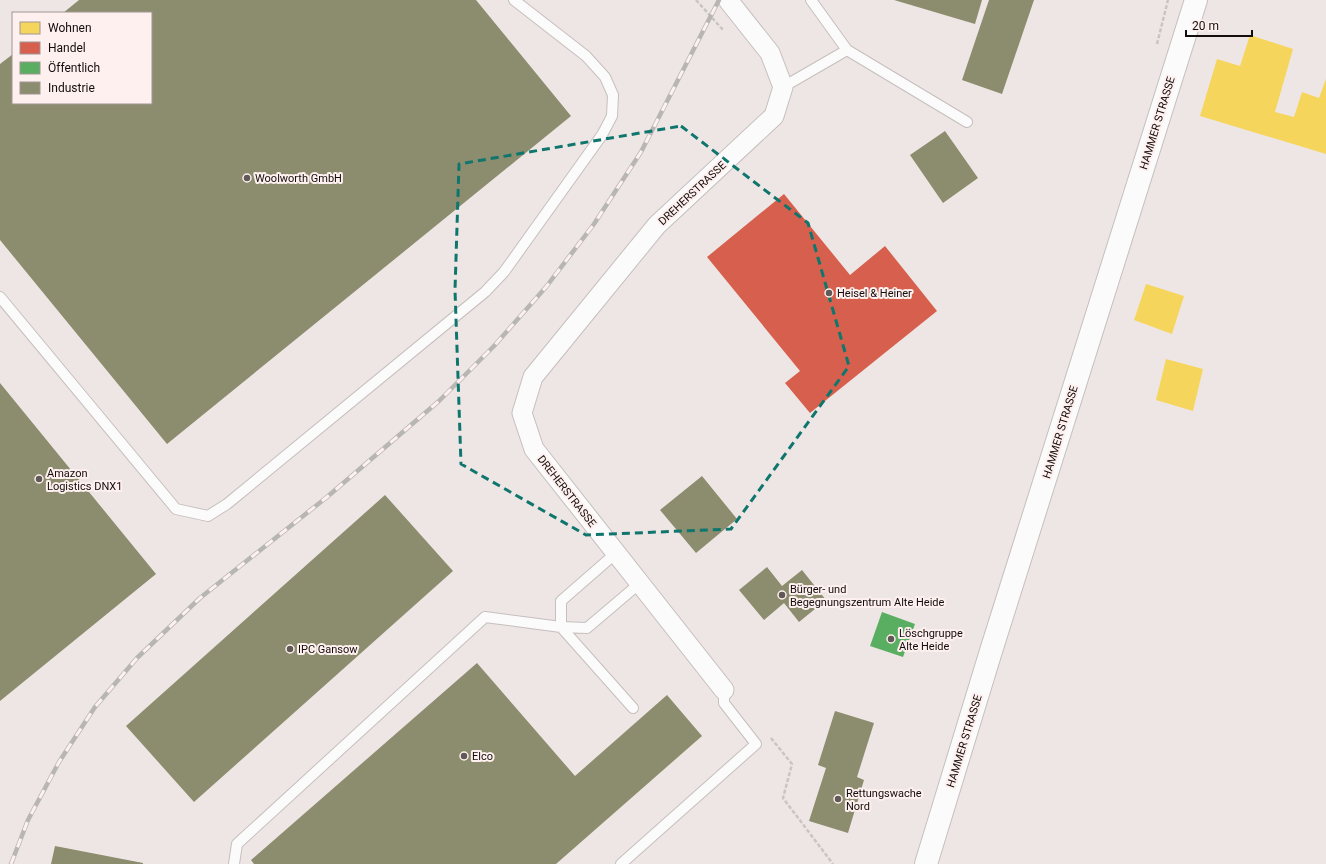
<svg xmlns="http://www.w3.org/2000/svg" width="1326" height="864" font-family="Roboto,sans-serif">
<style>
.homes{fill:#f6d55c}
.shops{fill:#d6604d}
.public{fill:#5aae61}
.industry{fill:#8c8c6e}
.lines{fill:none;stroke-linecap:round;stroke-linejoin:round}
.lane-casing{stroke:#c5bfbe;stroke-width:12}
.street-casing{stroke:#c5bfbe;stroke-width:21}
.secondary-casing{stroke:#c5bfbe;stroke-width:24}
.path{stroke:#c8c5c4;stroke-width:2.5;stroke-dasharray:4 2;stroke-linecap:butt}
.lane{stroke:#fcfbfb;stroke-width:10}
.street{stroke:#fcfbfb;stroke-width:19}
.secondary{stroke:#fcfbfb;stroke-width:22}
.rail-casing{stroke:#b8b6b5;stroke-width:4.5}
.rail{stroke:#fef0ee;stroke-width:3;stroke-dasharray:9;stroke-linecap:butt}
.marked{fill:none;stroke:#0f766e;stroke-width:3;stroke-dasharray:8 5;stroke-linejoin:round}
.poi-dot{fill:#605958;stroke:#fef0ee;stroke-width:1.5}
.labels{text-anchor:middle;stroke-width:4;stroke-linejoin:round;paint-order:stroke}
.street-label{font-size:11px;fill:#130d0c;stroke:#fef0ee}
.poi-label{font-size:11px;fill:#130d0c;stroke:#fef0ee;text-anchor:start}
</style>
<rect width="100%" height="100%" fill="#eee6e4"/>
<path class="homes" d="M1250,35L1293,49L1275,112L1294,117L1302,92L1319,98L1326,79V154L1200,116L1217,59L1240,66Z
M1146,284L1184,296L1172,334L1134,320Z
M1166,359L1203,369L1193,411L1156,400Z"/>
<path class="shops" d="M784,194L850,275L885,246L937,311L810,413L785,383L800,371L707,257Z"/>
<path class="public" d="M882,612L915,624L903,657L870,646Z"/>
<path class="industry" d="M79,0H476L571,116L167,444L0,240V64L13,54V103H151V13H63Z
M894,0H982L975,24Z
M989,0H1034L1002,94L962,80Z
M945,131L978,178L943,203L910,155Z
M0,383L156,574L0,701Z
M702,476L737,519L696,553L660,510Z
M385,495L453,571L194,802L126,726Z
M767,567L782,586L802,570L826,600L799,622L784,603L764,620L739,590Z
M477,663L575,776L667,695L702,736L556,864H254L251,860Z
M835,711L874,723L857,777L864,780L848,833L809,821L826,768L818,765Z
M55,846L143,863V864H51Z"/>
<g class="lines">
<defs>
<path id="lane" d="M811,0L847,50
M783,87L847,50L967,122
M0,297L176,509L208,516L227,504L485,292L504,272L602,135L612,116L613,95L605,77L586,56L514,0
M616,553L561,601V627L587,628L640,583
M234,864L237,844L485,617L561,627L633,708
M621,864L756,744L724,703V690"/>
<path id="street" d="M724,690L534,449L522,413L533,377L657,225L774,116L783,87L770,53L728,0"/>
<path id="secondary" d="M926,864L991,651L1196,0"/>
</defs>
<use href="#lane" class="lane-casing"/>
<use href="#street" class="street-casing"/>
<use href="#secondary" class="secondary-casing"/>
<path class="path" d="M696,0L724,31
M1157,44L1168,0
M771,738L792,764L783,798L833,864"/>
<use href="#lane" class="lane"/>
<use href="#street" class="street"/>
<use href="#secondary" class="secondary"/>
<defs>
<path id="rail" d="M11,864L28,820L59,762L95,707L137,658L200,598L327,497L439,401L494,346L546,287L594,224L641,152L719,0"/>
</defs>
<use href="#rail" class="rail-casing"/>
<use href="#rail" class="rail"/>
</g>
<path class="marked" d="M681,126L808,223L849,366L731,529L586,535L461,464L455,290L459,164Z"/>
<g class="poi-dot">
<circle cx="247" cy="178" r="4"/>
<circle cx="829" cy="293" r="4"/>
<circle cx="39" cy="479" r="4"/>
<circle cx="782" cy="595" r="4"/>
<circle cx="891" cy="639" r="4"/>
<circle cx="290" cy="649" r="4"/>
<circle cx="464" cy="756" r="4"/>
<circle cx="838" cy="799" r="4"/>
</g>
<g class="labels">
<g class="street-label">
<text transform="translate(1157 123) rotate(-73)" y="4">HAMMER STRASSE</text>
<text transform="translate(692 193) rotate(-43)" y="4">DREHERSTRASSE</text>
<text transform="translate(1060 432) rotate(-73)" y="4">HAMMER STRASSE</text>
<text transform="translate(567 491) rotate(52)" y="4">DREHERSTRASSE</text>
<text transform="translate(964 741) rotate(-73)" y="4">HAMMER STRASSE</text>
</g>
<g class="poi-label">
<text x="255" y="182">Woolworth GmbH</text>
<text x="837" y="297">Heisel &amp; Heiner</text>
<text x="47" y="477">Amazon<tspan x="47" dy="13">Logistics DNX1</tspan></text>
<text x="790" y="593">Bürger- und<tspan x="790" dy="13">Begegnungszentrum Alte Heide</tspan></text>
<text x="899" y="637">Löschgruppe<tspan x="899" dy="13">Alte Heide</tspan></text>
<text x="298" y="653">IPC Gansow</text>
<text x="472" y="760">Elco</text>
<text x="846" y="797">Rettungswache<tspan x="846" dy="13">Nord</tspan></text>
</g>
</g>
<rect x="12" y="12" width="140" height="92" fill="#fef0ee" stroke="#a09594"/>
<rect x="20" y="22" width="20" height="12" fill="#f6d55c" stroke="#a09594"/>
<text x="48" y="32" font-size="12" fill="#130d0c">Wohnen</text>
<rect x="20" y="42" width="20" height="12" fill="#d6604d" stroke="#a09594"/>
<text x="48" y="52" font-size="12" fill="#130d0c">Handel</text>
<rect x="20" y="62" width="20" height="12" fill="#5aae61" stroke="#a09594"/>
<text x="48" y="72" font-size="12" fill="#130d0c">Öffentlich</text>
<rect x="20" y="82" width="20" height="12" fill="#8c8c6e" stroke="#a09594"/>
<text x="48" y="92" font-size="12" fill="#130d0c">Industrie</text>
<path d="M1186 30v6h66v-6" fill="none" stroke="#130d0c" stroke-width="2"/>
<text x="1192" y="30" font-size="12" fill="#130d0c" stroke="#fef0ee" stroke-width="3" paint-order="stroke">20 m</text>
</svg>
